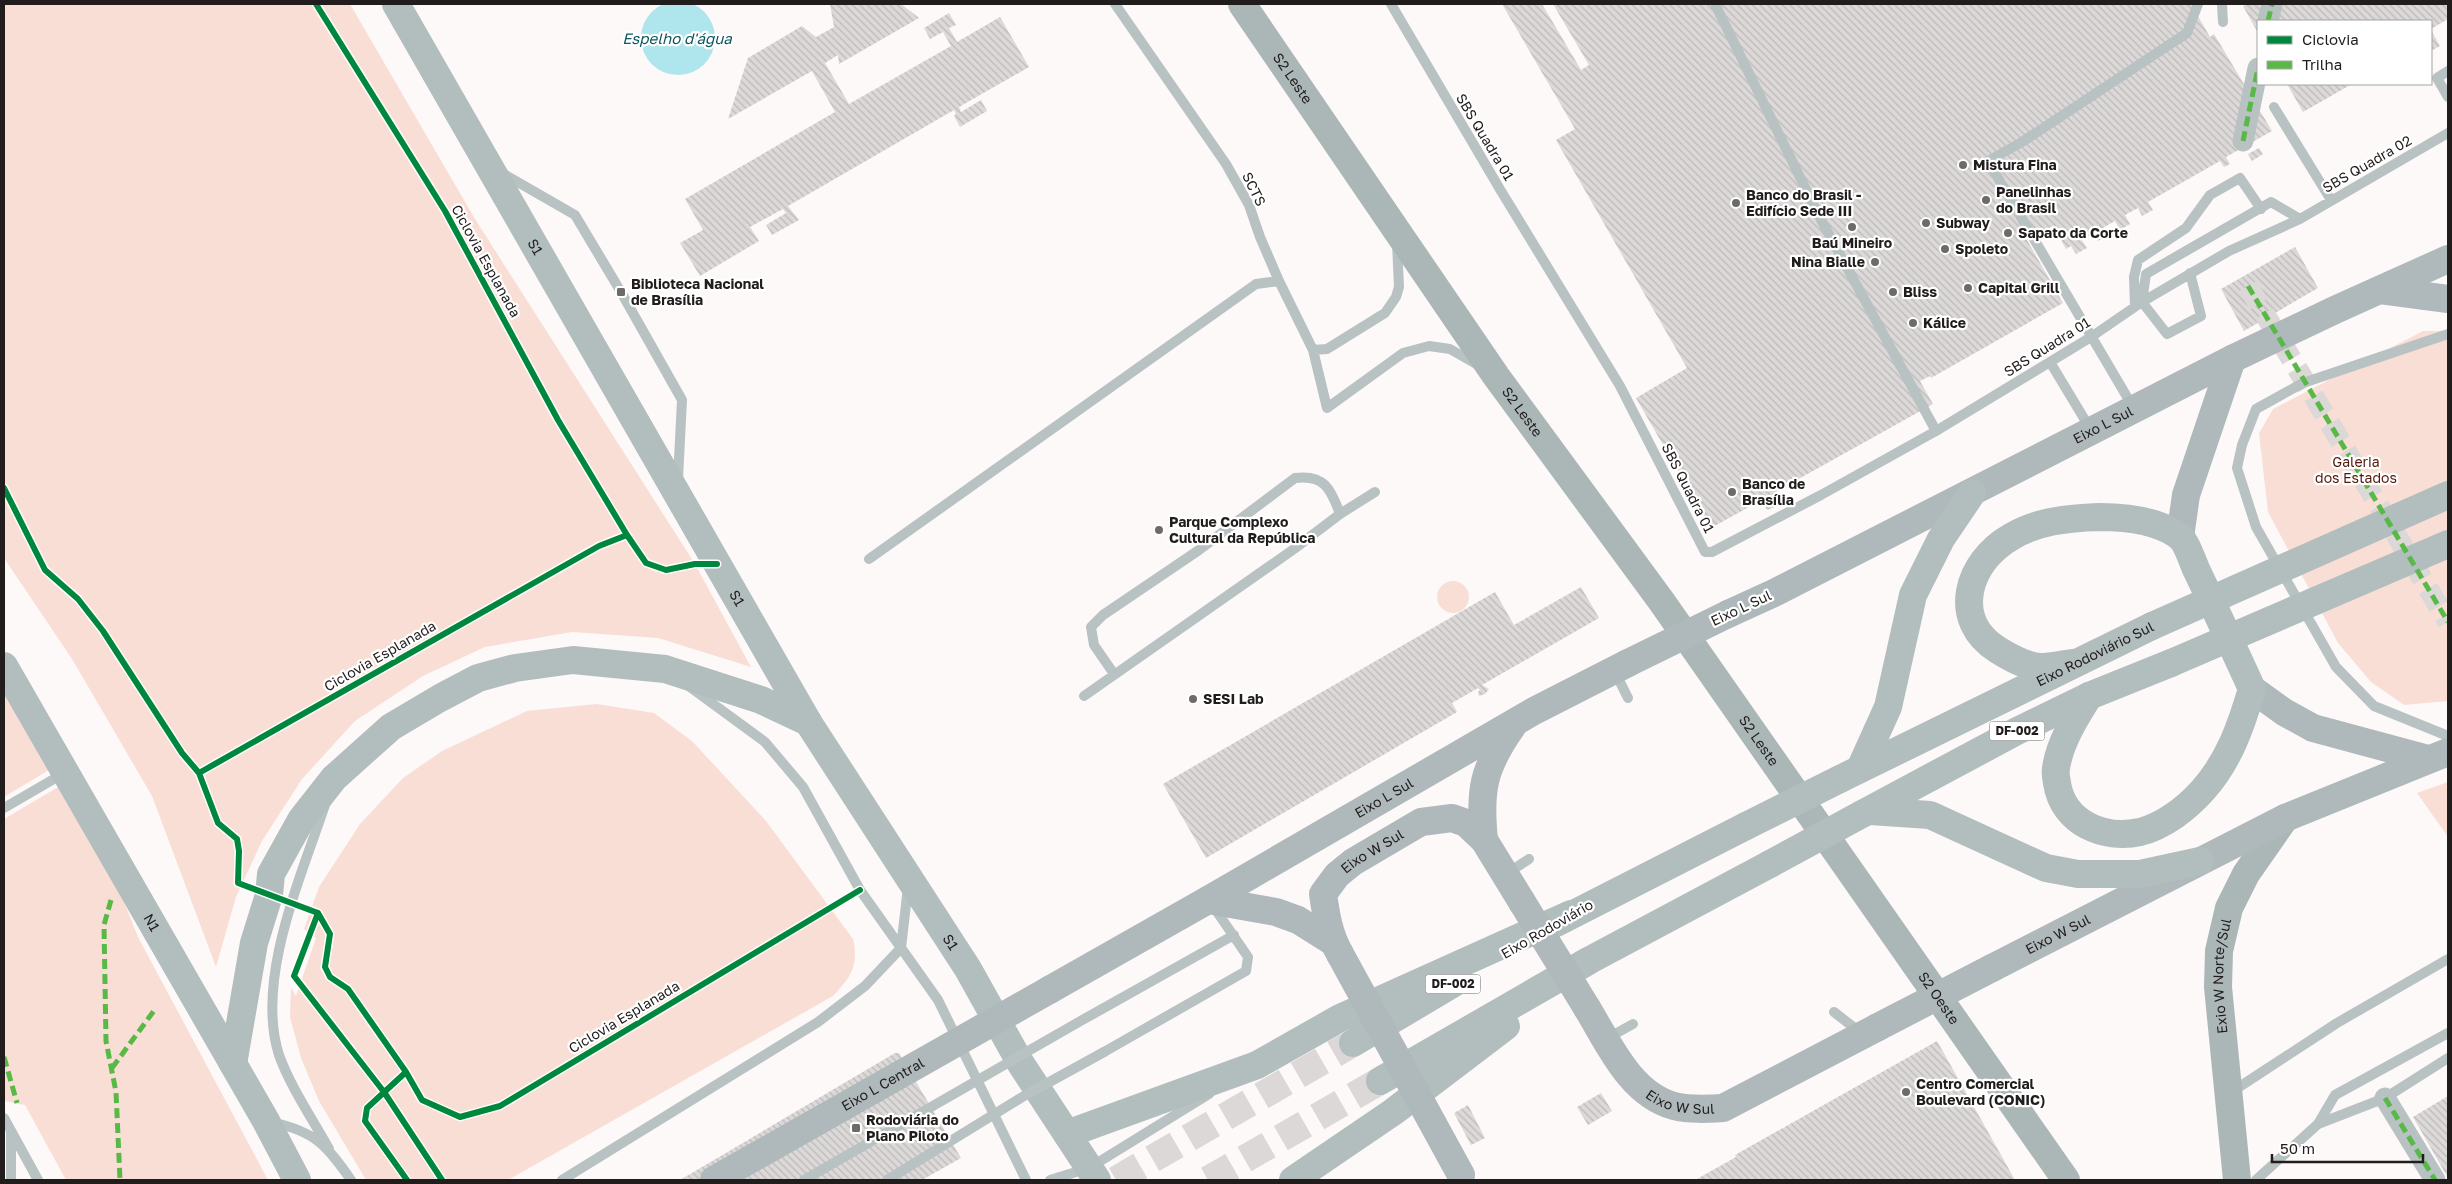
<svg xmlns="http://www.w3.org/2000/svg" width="2452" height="1184" font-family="'Golos Text',sans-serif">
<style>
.green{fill:#f9ded6}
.water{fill:#afe5ed}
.building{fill:url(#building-back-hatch)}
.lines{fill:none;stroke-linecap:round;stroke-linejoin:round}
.street-tunnel{stroke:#dcd8d7;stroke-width:21;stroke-dasharray:21 11;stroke-linecap:butt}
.highway-tunnel{stroke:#dcd8d7;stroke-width:28;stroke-dasharray:28 14;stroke-linecap:butt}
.lane{stroke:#b8c2c2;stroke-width:10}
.street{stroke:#b8c2c2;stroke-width:21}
.secondary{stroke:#abb7b7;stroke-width:28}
.primary{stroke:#afb8ba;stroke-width:28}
.highway{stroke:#b2bdbe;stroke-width:28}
.lane-bridge{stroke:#b8c2c2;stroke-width:10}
.primary-bridge{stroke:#afb8ba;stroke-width:28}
.highway-bridge{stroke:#b2bdbe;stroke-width:28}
.quiet{stroke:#58b947;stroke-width:5;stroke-dasharray:10 5;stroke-linecap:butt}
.cycleway-casing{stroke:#fff;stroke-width:9}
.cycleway{stroke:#00873e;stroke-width:6}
.poi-dot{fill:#6d6a69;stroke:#fff;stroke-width:2}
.labels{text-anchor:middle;stroke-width:4.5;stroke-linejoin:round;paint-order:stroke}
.shield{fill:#fff;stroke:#636160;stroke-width:1}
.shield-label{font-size:12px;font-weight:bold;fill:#201d1c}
.street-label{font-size:14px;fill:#201d1c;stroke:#fff}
.poi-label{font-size:14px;font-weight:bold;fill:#201d1c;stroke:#fff;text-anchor:start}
.park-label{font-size:14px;fill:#521a0a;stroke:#fff}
.water-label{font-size:15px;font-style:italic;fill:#0f565e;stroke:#fff}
</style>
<defs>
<pattern id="building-back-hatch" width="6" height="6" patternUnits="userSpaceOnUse" patternTransform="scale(1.25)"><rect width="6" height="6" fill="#dcd9d8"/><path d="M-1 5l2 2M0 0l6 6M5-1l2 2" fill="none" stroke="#bcbab9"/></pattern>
</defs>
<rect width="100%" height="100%" fill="#fdf9f8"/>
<path class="green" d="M4,4H350L475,219L695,564L751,667L658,638L572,632L485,647L423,676L355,721L302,779L262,841L236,897L216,967L152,796L72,659L4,558Z
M2423,331H2448V701L2404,705L2371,682L2338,643L2268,512L2259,433L2273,409Z
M1437 597a16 16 0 1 1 32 0a16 16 0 1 1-32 0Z
M4,676L64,761L4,797Z
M597,704L654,713L692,741L766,821L853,939C859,966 851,977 833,996L508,1180H366L319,1101L301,1058L290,1017L291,988L296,996L316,938L304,929L319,887L360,824L403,778L442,751L527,711Z
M2448,782V837L2417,793Z
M65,783L79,789L138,937L268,1180H66L25,1105L4,1101V819Z"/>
<path class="water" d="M641 38a37 37 0 1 1 74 0a37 37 0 1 1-74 0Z"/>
<path class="building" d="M830,4H901L919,18L839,64L838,55L825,63L849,104L951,46L943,32L930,39L924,28L949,13L956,25L949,28L957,42L1000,17L1029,67L959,107L961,112L981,100L987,111L960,127L954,116L956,114L954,110L788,206L799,220L772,235L766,225L786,213L783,209L750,227L759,241L700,276L680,243L703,230L685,199L835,112L812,71L728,119L748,58L802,26L816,37L834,27Z
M1502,4H1542L1581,70L1589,65L1553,4H2191L2210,37L2214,34L2272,131L2226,157L2230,164L2224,167L2220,161L2148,202L2153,210L2142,216L2138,208L2125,215L2130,224L2120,230L2115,221L2104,227L2108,235L2098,241L2093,233L2082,240L2087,248L2076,254L2071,246L2066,249L2053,226L2027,240L2063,303L1931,378L1930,376L1920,381L1933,404L1777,491L1782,501L1778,506L1767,510L1760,501L1711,528L1636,398L1687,368L1556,140L1575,129Z
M2247,4H2448V19L2431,29V21H2258V33L2243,6Z
M2431,30L2440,46L2431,51Z
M2287,84H2352L2303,112Z
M2259,148L2263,154L2252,161L2248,154Z
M2295,247L2318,288L2244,331L2221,289Z
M1581,587L1599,618L1482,685L1489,689L1485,694L1479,696L1478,692L1480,690L1478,688L1452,703L1457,712L1206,858L1163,784L1495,592L1514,625Z
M1937,1041L2015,1180H1695L1736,1157L1735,1155Z
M895,1053H899L961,1158L922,1180H680Z
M1601,1093L1612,1111L1588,1125L1577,1107Z
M2448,1096V1178L2413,1117Z
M1468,1105L1485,1138L1471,1145L1454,1113Z"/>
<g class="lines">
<path class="street-tunnel" d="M2248,286L2448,622"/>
<path class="highway-tunnel" d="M1116,1180L1353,1043
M1208,1180L1380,1081"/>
<path class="lane" d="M1115,4L1226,164L1249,205L1260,237L1279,281L1313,350L1327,408L1403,353L1429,346L1450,349L1478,365
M1391,4L1501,191L1620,386L1705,552H1712L1821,495L1936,431L2091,337L2142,302L2229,251L2300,219L2448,133
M1715,4L1819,216L1936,431
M2222,4L2223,22
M2448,71L2437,78L2448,97
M2274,107L2331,200
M502,173L575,215L621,292L682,400L678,479
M2190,273L2201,316L2167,334L2142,302L2146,274L2271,202L2300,219
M2135,306L2134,277L2138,260L2186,228L2210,195L2240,178L2261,209
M2448,334L2303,383L2256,409L2242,445L2237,468L2256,527L2336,667L2374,706L2448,736
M1313,350L1327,349L1385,313L1396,297L1399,287L1397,243
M2050,362L2091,430
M2133,407L1988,161L2022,142L2187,33L2198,4
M1340,514L1375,492
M869,559L1256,284L1279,281
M1615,672L1628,698
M690,687L765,742L803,787L860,890L938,1000L1026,1180
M1084,696L1294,549L1340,514C1331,489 1324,474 1295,478L1199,550L1103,615L1091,627L1094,645L1114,674
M325,805C301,877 255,980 279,1055C290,1086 313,1120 329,1149
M4,808L59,776H64
M1506,874L1529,859
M1834,1012L1861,1033
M1077,1023L1234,935
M1606,1039L1633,1024
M1104,1052L1246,971L1248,957L1213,906
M2230,1093L2337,1023L2448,959
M4,1118L38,1180
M272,1122C315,1132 326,1144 351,1180
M2318,1124L2385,1098L2448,1058
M11,1131V1180
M562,1180L818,1022L865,986L901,948L908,887
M1050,1180L1089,1168L1209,1094
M2256,1180L2318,1124L2335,1095L2448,1033"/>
<path class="street" d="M2268,21L2272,4
M2243,141L2258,68
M2385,1098L2435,1180"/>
<g class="secondary">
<path id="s1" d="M1242,4L1496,376L1662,602L2066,1180"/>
<path id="s2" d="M2237,1180L2218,987L2219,951L2229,908L2246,874L2285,818"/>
</g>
<g class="primary">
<path d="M2380,290L2448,299"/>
<path d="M2180,537L2186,495L2232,359"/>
<path id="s3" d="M1728,614L1774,593L2232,359L2337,309L2448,259"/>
<path d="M2252,689L2284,712L2313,728L2428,759"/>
<path d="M1484,840C1479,791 1483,768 1512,727"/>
<path d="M1208,900L1276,912L1298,920L1333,942"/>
<path id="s4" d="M1340,954C1329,935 1326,915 1323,894L1337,875L1353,862L1421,822L1452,818L1466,823L1484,840L1522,902"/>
<path id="s5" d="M1992,968L2285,818L2448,752"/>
<path id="s6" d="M1051,989L1208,900L1534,711L1628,663"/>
<path id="s7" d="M1587,1008C1609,1044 1630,1094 1674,1106C1690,1110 1707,1109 1723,1108L1878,1027"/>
</g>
<g class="highway">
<path id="s8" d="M396,4L808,722L968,969L1021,1064L1097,1180"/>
<path d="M2074,663C2063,664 2051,667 2040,667C2025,666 2011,658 1998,650C1950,620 1967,562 2011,537C2037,521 2069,518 2099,517C2124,517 2157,520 2179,536C2186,541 2192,560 2196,569C2215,609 2234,649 2252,689C2241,726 2229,761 2203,790C2187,808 2164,826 2140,832C2104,840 2063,823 2057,783C2056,778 2055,773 2056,768C2060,742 2075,718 2089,696"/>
<path id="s9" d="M4,666L266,1121L297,1180"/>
<path d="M1860,769L1888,707L1913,595L1941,539L1972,493"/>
<path id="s10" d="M1840,779L2152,626"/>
<path d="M1870,811L1930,815L2046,868L2078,874H2140L2200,861"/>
<path d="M1862,814L2017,731L2089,696L2171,663"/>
<path d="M1556,923L1746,826"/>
<path d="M1353,1043L1454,983"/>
<path d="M233,1064L254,943L269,895L271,874L301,820L334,778L391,727L440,698L478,678L515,668L573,660L665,669L761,700L808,722"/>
<path d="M1380,1081L1590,960L1770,864"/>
<path d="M1067,1134L1257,1065L1340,1018L1571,914"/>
<path d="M1293,1180L1393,1112L1506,1026"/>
</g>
<path class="lane-bridge" d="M804,1180L1077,1023
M887,1180L1024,1096L1104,1052"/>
<g class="primary-bridge">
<path d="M1628,663L1728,614"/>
<path d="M1522,902L1587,1008"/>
<path d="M1340,954L1461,1175"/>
<path d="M1878,1027L1992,968"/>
<path id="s11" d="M714,1180L1051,989"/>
</g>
<path class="highway-bridge" d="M2152,626L2448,495
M2171,663L2448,544
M1746,826L1840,779
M1770,864L1862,814"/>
<path class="quiet" d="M2268,21L2272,4
M2243,141L2258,68
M2248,286L2448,622
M111,900L104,925L106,1041L116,1092L120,1180
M4,1057L17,1103
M112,1068L156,1008
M2385,1098L2435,1180"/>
<defs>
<path id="cycleway" d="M316,4L445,211L558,420L627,535L646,563L666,570L695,564H717
M4,488L45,570L78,599L103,631L182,753L199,773L599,546L627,535
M199,773L218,823L237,839L239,851L238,883L318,913
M318,913L330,934L325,967L330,977L348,989L406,1072L422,1100L460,1117L500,1106L860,890
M318,913L294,976L384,1092L442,1180
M406,1072L367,1108L365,1121L407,1180"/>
</defs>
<use href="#cycleway" class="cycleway-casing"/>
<use href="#cycleway" class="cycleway"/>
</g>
<g class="poi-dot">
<circle cx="1963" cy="165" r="5"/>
<circle cx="1986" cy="200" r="5"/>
<circle cx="1736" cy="203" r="5"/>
<circle cx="1926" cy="223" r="5"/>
<circle cx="1852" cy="227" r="5"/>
<circle cx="2008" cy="233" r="5"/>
<circle cx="1945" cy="249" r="5"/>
<circle cx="1875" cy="262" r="5"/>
<circle cx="1968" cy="288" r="5"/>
<rect x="616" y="287" width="10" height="10" rx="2.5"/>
<circle cx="1893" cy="292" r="5"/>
<circle cx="1913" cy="323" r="5"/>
<circle cx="1732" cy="492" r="5"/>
<circle cx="1159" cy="530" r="5"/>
<circle cx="1193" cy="699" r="5"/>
<circle cx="1906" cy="1092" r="5"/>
<rect x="851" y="1123" width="10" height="10" rx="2.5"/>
</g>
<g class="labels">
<g class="shield">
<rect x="1989.5" y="721.5" width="55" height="19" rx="4"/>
<rect x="1425.5" y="974.5" width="55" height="19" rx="4"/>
</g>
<g class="shield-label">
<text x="2017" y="735">DF-002</text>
<text x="1453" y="988">DF-002</text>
</g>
<g class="street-label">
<text dy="5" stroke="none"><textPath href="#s1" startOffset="90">S2 Leste</textPath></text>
<text transform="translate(1485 137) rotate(59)" y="5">SBS Quadra 01</text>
<text transform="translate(2367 164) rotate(-30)" y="5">SBS Quadra 02</text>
<text transform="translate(1254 189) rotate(64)" y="5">SCTS</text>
<text dy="5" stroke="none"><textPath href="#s8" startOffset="280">S1</textPath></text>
<text transform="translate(486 261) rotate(61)" y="5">Ciclovia Esplanada</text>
<text transform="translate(2047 347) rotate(-32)" y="5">SBS Quadra 01</text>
<text dy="5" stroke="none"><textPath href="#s1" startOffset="495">S2 Leste</textPath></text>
<text dy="5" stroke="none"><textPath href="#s3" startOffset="420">Eixo L Sul</textPath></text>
<text transform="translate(1688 488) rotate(63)" y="5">SBS Quadra 01</text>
<text dy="5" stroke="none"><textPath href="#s8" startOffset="685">S1</textPath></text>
<text transform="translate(1741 608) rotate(-25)" y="5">Eixo L Sul</text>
<text dy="5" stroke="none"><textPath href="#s10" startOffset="284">Eixo Rodoviário Sul</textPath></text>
<text transform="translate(380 656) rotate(-30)" y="5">Ciclovia Esplanada</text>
<text dy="5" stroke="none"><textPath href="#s1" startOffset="900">S2 Leste</textPath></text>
<text dy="5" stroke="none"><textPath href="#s6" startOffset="384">Eixo L Sul</textPath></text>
<text dy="5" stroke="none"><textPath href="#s4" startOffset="129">Eixo W Sul</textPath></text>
<text dy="5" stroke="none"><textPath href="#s9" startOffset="296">N1</textPath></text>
<text transform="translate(1547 929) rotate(-30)" y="5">Eixo Rodoviário</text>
<text dy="5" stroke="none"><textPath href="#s5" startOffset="74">Eixo W Sul</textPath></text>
<text dy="5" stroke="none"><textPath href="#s8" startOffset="1090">S1</textPath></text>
<text dy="5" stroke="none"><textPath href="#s2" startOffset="205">Exio W Norte/Sul</textPath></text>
<text dy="5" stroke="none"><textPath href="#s1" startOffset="1214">S2 Oeste</textPath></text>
<text transform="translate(624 1017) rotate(-31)" y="5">Ciclovia Esplanada</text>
<text dy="5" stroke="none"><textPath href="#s11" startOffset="194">Eixo L Central</textPath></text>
<text dy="5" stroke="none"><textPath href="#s7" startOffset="140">Eixo W Sul</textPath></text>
</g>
<g class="poi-label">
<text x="1973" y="170">Mistura Fina</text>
<text x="1996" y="197">Panelinhas<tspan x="1996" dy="16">do Brasil</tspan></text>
<text x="1746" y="200">Banco do Brasil -<tspan x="1746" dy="16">Edifício Sede III</tspan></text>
<text x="1936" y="228">Subway</text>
<text x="2018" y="238">Sapato da Corte</text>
<text x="1852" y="248" text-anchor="middle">Baú Mineiro</text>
<text x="1955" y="254">Spoleto</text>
<text x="1865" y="267" text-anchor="end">Nina Bialle</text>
<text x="631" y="289">Biblioteca Nacional<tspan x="631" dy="16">de Brasília</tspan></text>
<text x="1978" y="293">Capital Grill</text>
<text x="1903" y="297">Bliss</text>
<text x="1923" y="328">Kálice</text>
<text x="1742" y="489">Banco de<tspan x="1742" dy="16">Brasília</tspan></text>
<text x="1169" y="527">Parque Complexo<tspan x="1169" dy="16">Cultural da República</tspan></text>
<text x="1203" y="704">SESI Lab</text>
<text x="1916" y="1089">Centro Comercial<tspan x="1916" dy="16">Boulevard (CONIC)</tspan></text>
<text x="866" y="1125">Rodoviária do<tspan x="866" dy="16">Plano Piloto</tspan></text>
</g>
<g class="park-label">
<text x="2356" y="467">Galeria<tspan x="2356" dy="16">dos Estados</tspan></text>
</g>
<g class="water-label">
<text x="677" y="44">Espelho d'água</text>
</g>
</g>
<rect width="2452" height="1184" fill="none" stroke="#201d1c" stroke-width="10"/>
<rect x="2257" y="20" width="175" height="65" fill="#ffffff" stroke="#a6a5a4"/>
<rect x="2267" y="36" width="25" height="8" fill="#00873e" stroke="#a6a5a4"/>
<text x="2302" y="45" font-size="15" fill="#201d1c">Ciclovia</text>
<rect x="2267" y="61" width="25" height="8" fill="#58b947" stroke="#a6a5a4"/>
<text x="2302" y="70" font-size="15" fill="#201d1c">Trilha</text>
<path d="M2272 1154v8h151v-8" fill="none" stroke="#201d1c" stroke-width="2.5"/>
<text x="2280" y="1154" font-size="15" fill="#201d1c" stroke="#ffffff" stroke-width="4" paint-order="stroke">50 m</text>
</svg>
